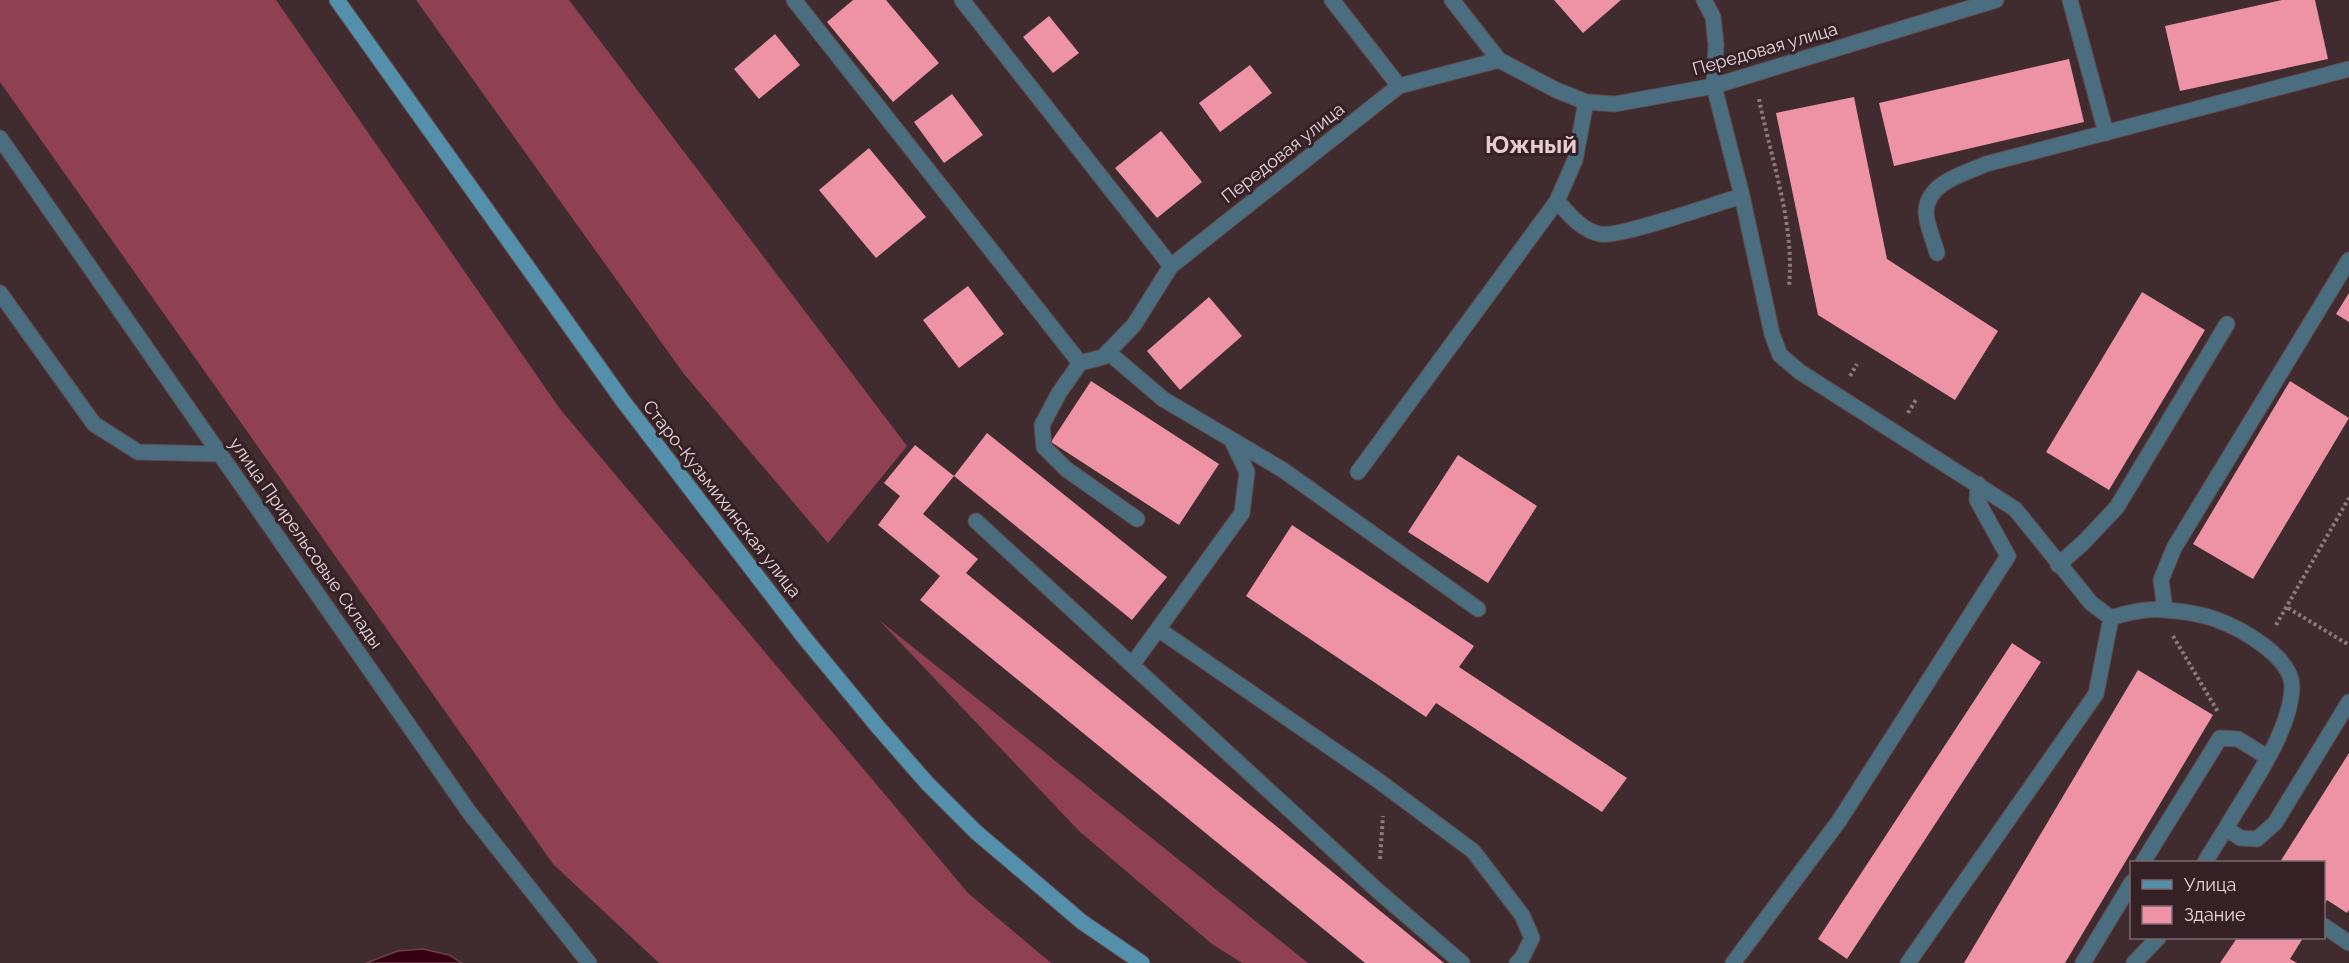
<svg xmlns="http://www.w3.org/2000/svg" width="2349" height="963" font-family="Raleway,sans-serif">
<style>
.forest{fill:#904053}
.water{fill:#370012;stroke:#6b404e;stroke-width:1.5}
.building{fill:#ed93a5}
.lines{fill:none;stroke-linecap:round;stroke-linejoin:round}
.lane-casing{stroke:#5e4a4d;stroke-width:17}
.street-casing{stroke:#5e4a4d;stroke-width:17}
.secondary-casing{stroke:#5e4a4d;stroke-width:17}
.path{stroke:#8c797c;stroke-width:4;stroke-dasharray:3 3;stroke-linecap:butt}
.lane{stroke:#4a6e7f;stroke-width:15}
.street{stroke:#4a6e7f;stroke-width:15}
.secondary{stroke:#5490ab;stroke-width:15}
.labels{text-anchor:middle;stroke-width:6;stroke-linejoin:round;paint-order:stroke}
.street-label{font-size:18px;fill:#e5d6d9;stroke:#352125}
.district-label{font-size:24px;font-weight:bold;fill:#e8ccd0;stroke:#352125}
</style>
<rect width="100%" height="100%" fill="#402b2e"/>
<path class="forest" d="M0,0H276L560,409L968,893L1051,963H659L553,864L0,82Z
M416,0H569L907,446L828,543L684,374Z
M879,620L1308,963H1242L1212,944L1080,832Z"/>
<path class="water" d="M423,949L449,955L462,963H366L398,951Z"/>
<path class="building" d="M853,0H886L939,63L893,102L827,22Z
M1554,0H1621L1583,33Z
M2282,0H2315L2328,59L2180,91L2165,26Z
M1049,16L1079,53L1053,73L1023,37Z
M775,34L800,65L759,99L734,69Z
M2069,59L2084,122L1894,166L1879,103Z
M1250,65L1272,93L1220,132L1199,103Z
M952,94L983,135L944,163L914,122Z
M1854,97L1887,259L1998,331L1955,400L1818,315L1776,113Z
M1161,131L1202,182L1157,218L1115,168Z
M869,148L926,217L876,258L819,190Z
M968,286L1004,334L959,368L923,320Z
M2142,292L2205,330L2109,490L2046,452Z
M2349,293V322L2336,314Z
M1209,297L1242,336L1180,390L1147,351Z
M1091,381L1219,464L1179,525L1051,442Z
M2290,381L2349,418L2253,579L2193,544Z
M987,433L1167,577L1132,620L954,476L923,514L978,559L966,573L1444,963H1365L920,600L940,576L878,525L900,496L884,483L915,445L954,476Z
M1458,455L1537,506L1488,583L1408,532Z
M1292,525L1474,646L1459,667L1627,778L1602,812L1436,703L1426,717L1246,596Z
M2012,643L2041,662L1847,959L1818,939Z
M2138,670L2213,715L2065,963H1964Z
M2349,753V910L2347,913L2327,900L2324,905V862H2280Z
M2237,938H2303L2290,959L2297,963H2220Z"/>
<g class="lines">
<defs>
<path id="lane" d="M962,0L1171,266
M1332,0L1399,86
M1704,0L1713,17L1716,44L1714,86L1742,196L1772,334L1780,355L1800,372L2015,509L2091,603L2111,618C2129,612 2146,608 2165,610C2180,611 2200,614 2215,619C2240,628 2294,657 2292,689C2289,735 2249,788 2226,828
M2070,0L2106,133
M1557,201C1569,214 1581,230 1600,234C1619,238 1717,203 1742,196
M1937,253C1934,241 1926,224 1926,212C1927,182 1964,174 1986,164L2349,69
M0,293L94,424L138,452L220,454
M1108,352L1163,399L1283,470L1478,609
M1080,363L1059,393L1042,425L1044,447L1066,469L1137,519
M1358,472L1557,201L1575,160L1586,102
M976,521L1132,665L1242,513L1247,472L1233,443
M2058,565L2083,543L2117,507L2227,324
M2165,610L2161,580L2174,548L2349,260
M1158,629L1376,779L1473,851L1522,915L1532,938L1522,958L1517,963
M1132,665L1378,891L1462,963
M2143,862L2220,738L2238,739L2267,757
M2205,862L2226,828L2240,838L2257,839L2275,823L2349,702
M2324,926L2349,943
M1733,963L1839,821L2008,556L1977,500L1978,484
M1908,963L2096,694L2111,618
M2083,963L2132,882
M2134,963L2158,938"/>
<path id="street" d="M794,0L1080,363L1103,357L1134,325L1171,266L1399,86L1499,60L1556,90L1586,102L1615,104L1714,86L1996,0
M1452,0L1499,60
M0,138L469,812L589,963"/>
<path id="secondary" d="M337,0L623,401L803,636L878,727L927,783L976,832L1082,922L1142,963"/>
</defs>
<use href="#lane" class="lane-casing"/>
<use href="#street" class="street-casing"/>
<use href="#secondary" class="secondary-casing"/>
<path class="path" d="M1759,99C1771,159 1795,224 1789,286
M1850,376L1857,364
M1908,413L1917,398
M2288,608L2349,645
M2276,625L2349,498
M2173,636L2218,712
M1380,859L1383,816"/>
<use href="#lane" class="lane"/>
<use href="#street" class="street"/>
<use href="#secondary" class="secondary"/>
</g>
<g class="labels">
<g class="street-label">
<text transform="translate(1765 49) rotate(-16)" y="6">Передовая улица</text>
<text transform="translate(1283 153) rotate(-38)" y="6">Передовая улица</text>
<text transform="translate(722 499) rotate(52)" y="6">Старо-Кузьмихинская улица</text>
<text transform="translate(306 543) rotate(55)" y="6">улица Прирельсовые Склады</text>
</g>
<g class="district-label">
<text x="1531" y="153">Южный</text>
</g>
</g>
<rect x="2130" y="861" width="195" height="78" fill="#352125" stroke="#7b696d" stroke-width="1.5"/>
<rect x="2142" y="880" width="30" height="9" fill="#5490ab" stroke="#7b696d" stroke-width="1.5"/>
<text x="2184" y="891" font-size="18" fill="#e5d6d9">Улица</text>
<rect x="2142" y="906" width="30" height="18" fill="#ed93a5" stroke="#7b696d" stroke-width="1.5"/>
<text x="2184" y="921" font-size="18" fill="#e5d6d9">Здание</text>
</svg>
